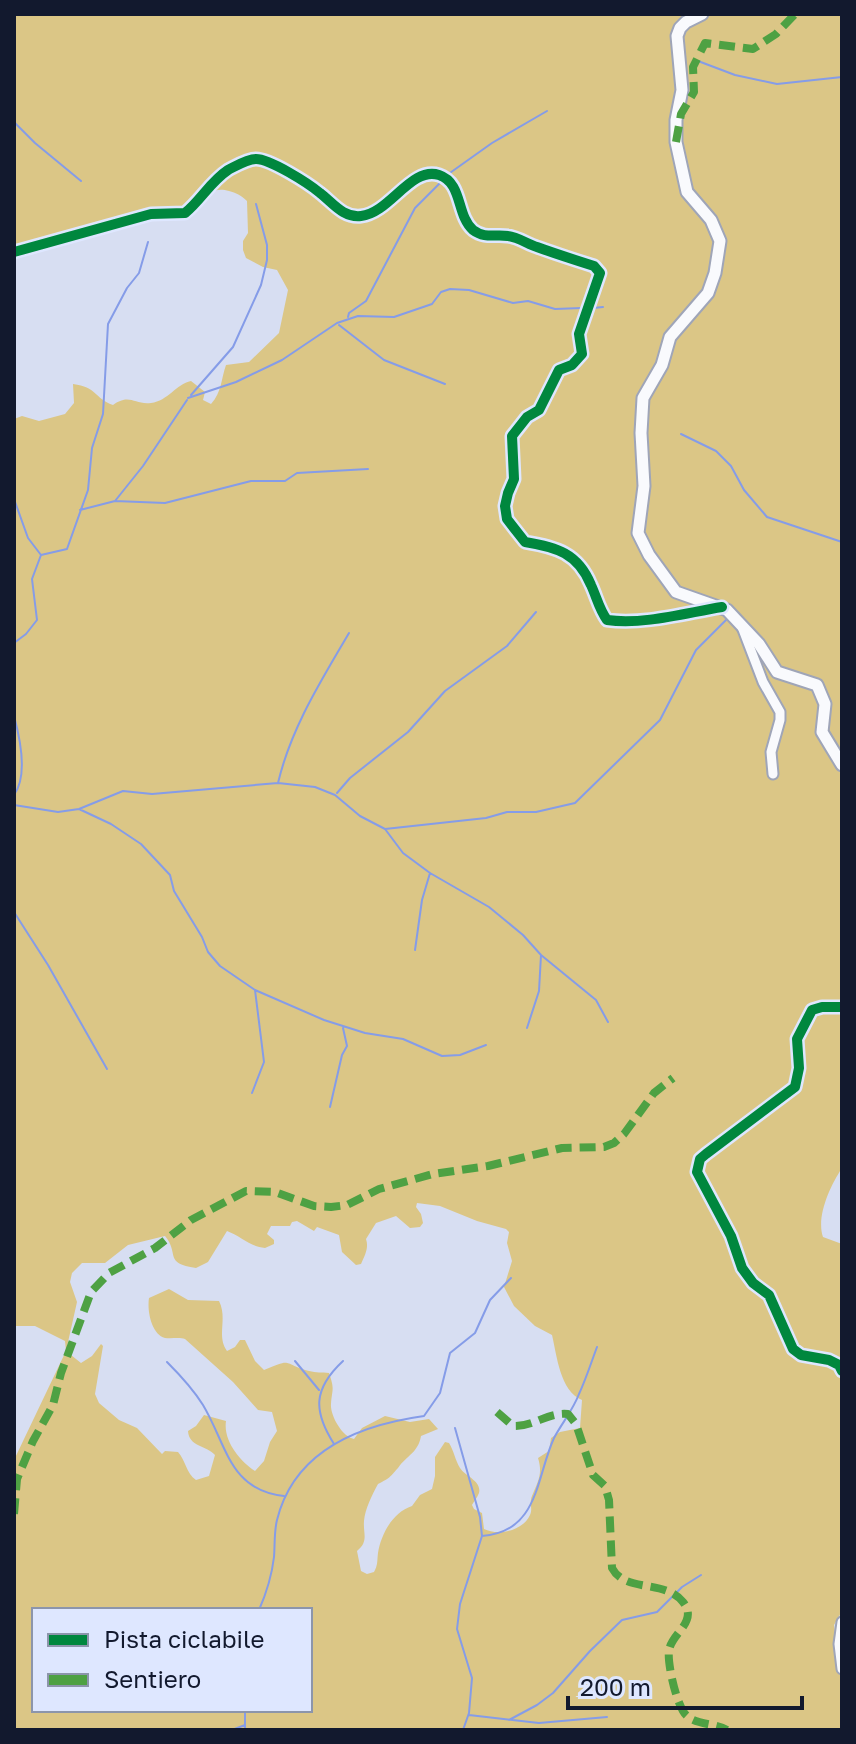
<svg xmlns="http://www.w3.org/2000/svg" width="856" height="1744" font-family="'Golos Text',sans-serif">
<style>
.green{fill:#dbc686;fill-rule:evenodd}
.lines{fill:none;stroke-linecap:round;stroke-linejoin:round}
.stream{stroke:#859ce8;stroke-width:2}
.minor-casing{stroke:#9fa5b8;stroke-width:13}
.tertiary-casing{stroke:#9fa5b8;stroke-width:15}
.minor{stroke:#f9fafd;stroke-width:9}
.tertiary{stroke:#f9fafd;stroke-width:11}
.quiet{stroke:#4ea143;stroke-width:8;stroke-dasharray:16 8;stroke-linecap:butt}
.cycleway-casing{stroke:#dee7ff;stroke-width:15}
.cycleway{stroke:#00873e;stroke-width:10}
</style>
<rect width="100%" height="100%" fill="#d7def2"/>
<path class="green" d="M14,14H842V1168C830,1186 816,1217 823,1237L842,1244V1611L834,1625L842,1685V1730H14V1460L66,1351L65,1341L35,1326H14V419L22,416L39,421L65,414L74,403L73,384C97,387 94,398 113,405C130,393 134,405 151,403C168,401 176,384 191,381L205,392L203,400L211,404C222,392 221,379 226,365L249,362L279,333L288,290L277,270L263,267L246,258L243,250V241L248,233L247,201C241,195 236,193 229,191C206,184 201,207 186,219L156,216L85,239L14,249ZM417,1203L440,1206L477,1221L506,1229L509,1232L507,1243L512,1261L504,1287L514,1306L535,1326L552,1335C557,1356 560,1391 582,1400L580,1428L560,1432L551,1438L549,1451L538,1458C543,1474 538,1481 532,1496C529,1503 533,1508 530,1515C523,1531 498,1536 484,1529L482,1513L474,1509L472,1505C474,1501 477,1498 479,1493C482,1481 465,1476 460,1468C455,1460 454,1451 449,1443L445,1442L435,1457V1476L432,1489L420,1495L412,1506C393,1512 381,1534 378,1553C377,1561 378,1565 374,1572L367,1574L361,1571L357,1551C369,1541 363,1534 364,1521C365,1509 372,1495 378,1484C390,1478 390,1477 398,1468C407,1455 418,1453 421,1436L438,1429L429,1419L410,1422L385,1416L362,1428L354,1439C342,1437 330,1415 331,1404C332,1389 335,1390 329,1373C322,1372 316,1373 309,1371C282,1364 294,1357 264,1370L255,1361L245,1340H240L235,1347L227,1351C216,1336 228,1319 219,1301L188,1300L169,1289L149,1298C147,1310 151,1334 165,1338C172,1339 179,1337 185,1339L233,1382L258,1410L272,1412L277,1431L270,1442L264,1461L255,1471C240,1461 223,1441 226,1421L204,1415L196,1426L188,1431C189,1447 206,1445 215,1455L209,1476L196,1480C186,1473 186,1461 178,1452L165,1451L162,1454L137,1428L119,1420L99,1403L95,1394L103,1346L101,1344L92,1356L81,1363L66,1351L77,1302L70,1282L72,1273L82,1263H105L128,1245L165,1236C180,1254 163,1263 196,1268L208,1262L227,1231C241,1236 250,1247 265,1248L274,1244V1240L267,1234L271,1226H290L292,1222L297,1221L314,1231L317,1227L339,1235L342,1252L356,1265L361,1264C365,1255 369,1248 366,1239L376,1223L396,1216L410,1228L420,1227L423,1223L421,1214L416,1207ZM34,1610H310V1710H34Z"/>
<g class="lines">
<path class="stream" d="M698,61L735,75L777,84L842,77
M14,122L35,143L81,181
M447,175L492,143L547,111
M593,308L603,307
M348,317L349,313L366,301L415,208L443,180
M339,325L384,360L445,384
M191,395L233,347L261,285L267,260V245L256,204
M188,398L236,382L282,360L337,323L358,316L394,317L432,304L441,292L450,289L469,290L513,303L528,301L555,309L582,308
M681,434L716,451L731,466L744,490L767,517L842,542
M14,499L28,538L41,555
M115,501L143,466L187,400
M80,510L115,501L165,503L251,481H285L297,473L368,469
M14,643L26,634L37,620L32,579L41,555L67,549L88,490L92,448L103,414L108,324L127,288L139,273L148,242
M14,716C20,738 28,776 14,795
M278,783C291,728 321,681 349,633
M337,793L350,778L408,732L445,691L507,646L536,612
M14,805L58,812L79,809L123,791L152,794L278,783L315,787L335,795L360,816L385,829L403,853L430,873L489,907L523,935L541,955L596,1000L608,1022
M79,809L111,824L141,844L170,875L174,891L202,937L208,952L220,966L255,990L324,1020L365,1033L403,1039L442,1056L460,1055L486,1045
M385,829L486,818L507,812H536L575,803L660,720L696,650L729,617
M14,912L48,965L107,1069
M415,950L422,900L430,873
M527,1028L539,991L541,955
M252,1093L264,1062L255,990
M330,1107L342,1055L347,1046L343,1028
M295,1361L319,1390
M167,1362C180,1375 193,1389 203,1405C227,1445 229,1490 284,1496
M455,1428L480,1517L482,1536L460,1604L457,1629L472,1678L469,1713L463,1730
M334,1444C313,1411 313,1389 343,1361
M482,1536C539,1532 536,1477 554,1438C562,1423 573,1410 579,1394C586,1379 591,1363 597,1347
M259,1610C266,1594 272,1574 274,1557C275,1544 274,1532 277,1520C294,1451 359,1425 424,1416L440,1393L450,1353L475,1333L490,1300L511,1278
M228,1710H232
M245,1710V1730
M469,1715L539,1723L607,1717
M509,1720L537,1705L553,1693L590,1651L622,1620L657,1612L682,1587L701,1575
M232,1730L245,1725"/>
<defs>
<path id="minor" d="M14,252L151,214L185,213C201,200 210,182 228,170C236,166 247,159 256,159C270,159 308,183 320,193C333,203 343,218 361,216C390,213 411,166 439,175C463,183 456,215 473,230C485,239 495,234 508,236C517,237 528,244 537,247C556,254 575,260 594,266L600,273L579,334L582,354L572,365L559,370L539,410L527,417L512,436L514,479L508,493L505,506L507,519L525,542C556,547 578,553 591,585C597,598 599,609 607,620C643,625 683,614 719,608
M742,627L763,682L780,712V720L771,752L773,774
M842,1007H822L812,1010L797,1039L799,1068L795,1087L706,1154L700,1159L697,1172L731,1236L742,1268L753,1283L769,1295L793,1349L801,1355L829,1360L839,1365L842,1371
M842,1622L839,1644L842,1669"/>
<path id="tertiary" d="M702,14L686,22L680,28L677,36L682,90L676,120V142L687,192L711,220L720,241L715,273L708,293L670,337L662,365L643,398L641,433L644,486L638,533L649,555L676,592L727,610L759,644L777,672L817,685L825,704L822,732L842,765"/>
</defs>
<use href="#minor" class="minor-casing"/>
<use href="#tertiary" class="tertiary-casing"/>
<use href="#minor" class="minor"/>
<use href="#tertiary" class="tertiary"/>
<path class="quiet" d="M676,142L681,114L694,92L693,67L705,43L753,49L776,34L795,14
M497,1412L513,1426C534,1427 547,1412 568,1414L576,1424L593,1475L605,1486L609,1500L612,1568C625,1593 665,1579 683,1602C699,1622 671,1633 669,1651C667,1663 677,1708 687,1716C697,1725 715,1723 727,1730
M14,1514L17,1479L33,1441L53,1405L61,1373L91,1292L109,1273L155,1248L191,1220L246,1191L275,1192L314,1206L331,1207L347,1205L379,1189L433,1174L488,1166L562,1148L604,1147L614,1143L624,1134L654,1093L673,1078"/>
<defs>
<path id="cycleway" d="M14,252L151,214L185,213C201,200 210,182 228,170C236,166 247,159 256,159C270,159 308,183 320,193C333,203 343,218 361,216C390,213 411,166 439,175C463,183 456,215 473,230C485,239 495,234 508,236C517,237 528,244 537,247C556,254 575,260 594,266L600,273L579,334L582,354L572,365L559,370L539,410L527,417L512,436L514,479L508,493L505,506L507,519L525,542C556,547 578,553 591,585C597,598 599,609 607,620C644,625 685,613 722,607
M842,1007H822L812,1010L797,1039L799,1068L795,1087L706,1154L700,1159L697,1172L731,1236L742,1268L753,1283L769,1295L793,1349L801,1355L829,1360L839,1365L842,1371"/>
</defs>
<use href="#cycleway" class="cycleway-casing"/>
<use href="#cycleway" class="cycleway"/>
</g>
<rect width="856" height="1744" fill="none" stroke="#12192e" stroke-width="32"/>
<rect x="32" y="1608" width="280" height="104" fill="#dee7ff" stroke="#8c95ab" stroke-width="2"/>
<rect x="48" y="1634" width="40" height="12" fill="#00873e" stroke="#8c95ab" stroke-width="2"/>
<text x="104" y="1648" font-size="24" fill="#12192e">Pista ciclabile</text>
<rect x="48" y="1674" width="40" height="12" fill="#4ea143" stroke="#8c95ab" stroke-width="2"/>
<text x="104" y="1688" font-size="24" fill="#12192e">Sentiero</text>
<path d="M568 1696v12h234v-12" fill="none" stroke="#12192e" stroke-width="4"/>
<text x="580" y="1696" font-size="24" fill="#12192e" stroke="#dee7ff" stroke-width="6" paint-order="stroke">200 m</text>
</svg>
